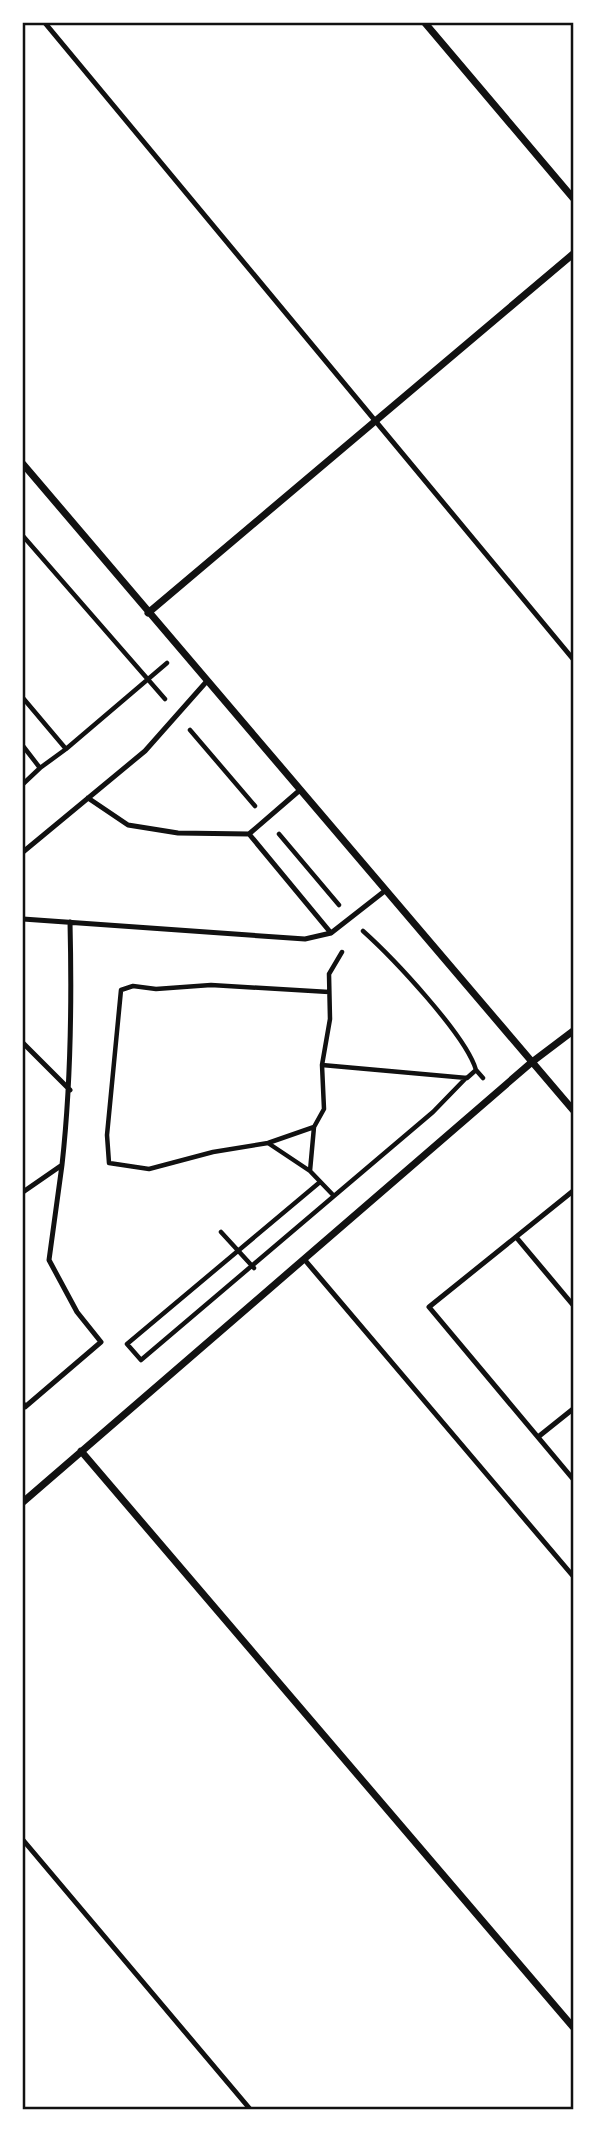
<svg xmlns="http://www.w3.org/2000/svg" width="596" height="2132" font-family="'Noto Sans',sans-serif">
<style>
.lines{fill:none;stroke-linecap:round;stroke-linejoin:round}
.path{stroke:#111;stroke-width:4.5}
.service{stroke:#111;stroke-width:5}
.minor{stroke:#111;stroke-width:7}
.neatline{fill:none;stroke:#111;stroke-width:2.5}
</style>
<rect width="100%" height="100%" fill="#fff"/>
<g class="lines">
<path class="path" d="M23,536L165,699
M23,698L66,749L167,663
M190,730L255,806
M23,746L40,768L66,749
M23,784L40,768
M279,834L339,905
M363,931C392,957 466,1035 476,1070
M342,952L329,974L330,1019L322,1065L467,1078L476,1070L483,1078
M322,1065L324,1109L314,1127L268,1143L213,1152L149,1169L109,1163L107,1135L121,990L133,986L156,989L211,985L329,992
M268,1143L310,1171L314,1127
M310,1171L334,1196L433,1112L466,1078
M320,1182L127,1344L141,1360L334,1196
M221,1232L254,1268"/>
<path class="service" d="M45,23L573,659
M88,798L128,825L178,833L249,834L300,790
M249,834L331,933L386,890
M23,852L145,751L207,681
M23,919L305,939L331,933
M23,1043L70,1090
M573,1191L429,1307L573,1479
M23,1192L62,1165C71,1084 72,1004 70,922
M516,1237L573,1305
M304,1259L573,1576
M23,1403L25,1407L101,1342L77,1312L49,1260L62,1165
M538,1437L573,1409
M23,1840L250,2109"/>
<path class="minor" d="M425,23L573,198
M23,464L573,1110
M148,613L573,254
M81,1451L573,2027
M23,1502L532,1062L573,1031"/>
</g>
<rect width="596" height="2132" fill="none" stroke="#ffffff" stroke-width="49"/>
<rect x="24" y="24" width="548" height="2084" class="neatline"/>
</svg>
